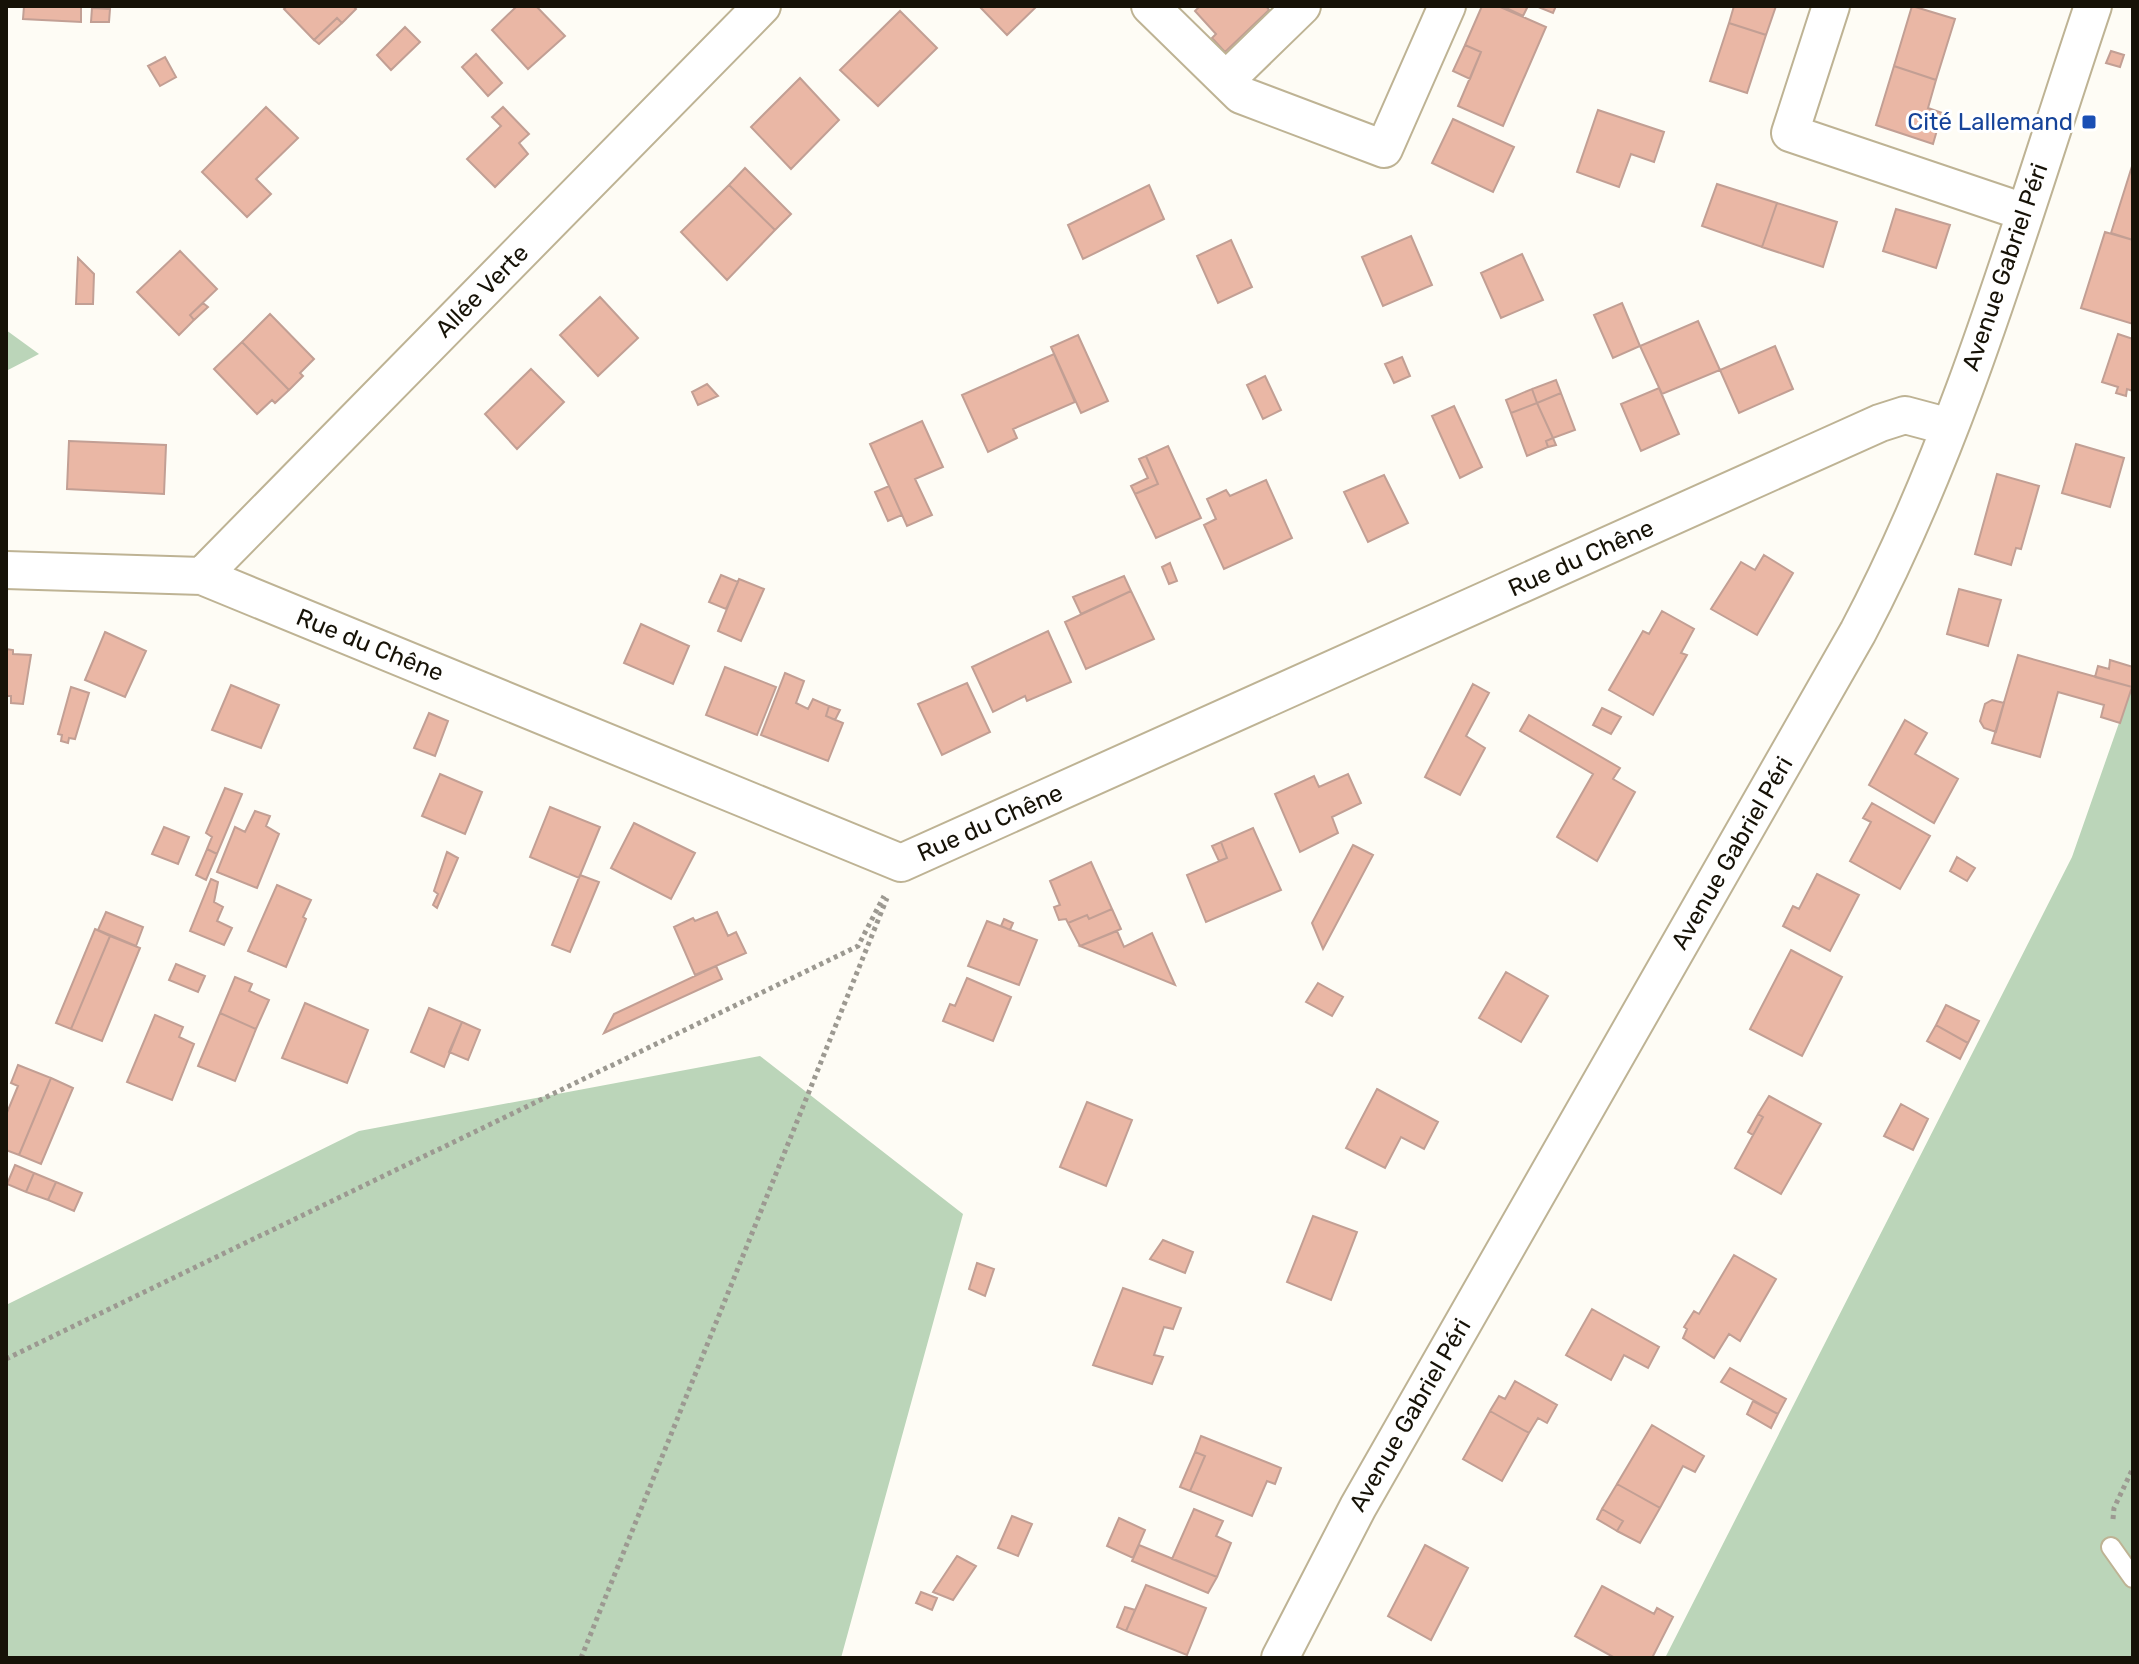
<svg xmlns="http://www.w3.org/2000/svg" width="2139" height="1664" font-family="Rubik,sans-serif">
<style>
.green{fill:#bbd5b9}
.building{fill:#eab7a5;stroke:#c29f94;stroke-width:2}
.lines{fill:none;stroke-linecap:round;stroke-linejoin:round}
.service-casing{stroke:#beb394;stroke-width:22}
.minor-casing{stroke:#beb394;stroke-width:40}
.path{stroke:#9c9991;stroke-width:5;stroke-dasharray:4 4;stroke-linecap:butt}
.service{stroke:#fff;stroke-width:18}
.minor{stroke:#fff;stroke-width:36}
.transit-dot{fill:#1a4fb4;stroke:#fff;stroke-width:3}
.labels{text-anchor:middle;stroke-width:6;stroke-linejoin:round;paint-order:stroke}
.transit-label{font-size:24px;fill:#164399;stroke:#fff;text-anchor:end}
.street-label{font-size:24px;fill:#161207;stroke:#fff}
</style>
<rect width="100%" height="100%" fill="#fefcf5"/>
<path class="green" d="M6,330L39,354L6,371Z
M2133,683V1658H1665L2072,857Z
M760,1056L963,1214L841,1658H6V1305L359,1131Z"/>
<path class="building" d="M24,6H81V22L23,19Z
M287,6H353L356,9L342,23L337,18L314,40L284,9Z
M517,6H536L565,36L528,69L492,30Z
M979,6H1037L1007,35Z
M1200,6H1266L1269,10L1225,52L1212,38L1216,34L1195,11Z
M1482,6H1498L1546,27L1503,126L1458,106L1481,52L1465,45Z
M1502,6H1528L1523,16Z
M1536,6H1556L1553,13Z
M1734,6H1776L1766,35L1729,23Z
M1912,6L1955,19L1936,80L1894,66Z
M92,8L110,9L109,22H91Z
M900,11L937,48L878,106L840,70Z
M337,18L342,23L319,44L314,40Z
M1729,23L1766,35L1747,93L1710,81Z
M405,27L420,42L391,70L377,55Z
M1465,45L1481,52L1470,79L1453,71Z
M2111,51L2124,55L2120,67L2106,63Z
M476,54L502,83L488,96L462,67Z
M165,57L176,77L160,86L148,66Z
M1894,66L1936,80L1928,108L1942,113L1933,144L1876,125Z
M800,78L839,120L791,169L751,127Z
M266,107L298,138L256,179L271,194L247,217L202,172Z
M503,107L529,134L519,143L528,154L495,187L467,159L501,126L492,117Z
M1598,110L1664,132L1654,162L1631,154L1619,187L1577,172Z
M1453,119L1514,147L1493,192L1432,163Z
M2133,163V240L2111,233Z
M745,168L791,214L775,230L729,185Z
M1717,184L1777,203L1762,247L1702,226Z
M729,185L775,230L727,280L681,232Z
M1149,185L1164,219L1083,259L1068,225Z
M1777,203L1837,222L1823,267L1762,247Z
M1896,209L1950,225L1936,268L1883,251Z
M2105,232L2133,240V324L2081,308Z
M1411,236L1432,285L1383,306L1362,257Z
M1231,240L1252,287L1218,303L1197,256Z
M180,251L217,289L190,315L194,320L179,335L137,292Z
M1522,254L1543,300L1501,318L1481,273Z
M78,258L94,274L93,304H76Z
M600,297L638,338L598,376L560,335Z
M203,303L208,307L194,320L190,315Z
M1622,303L1640,346L1613,358L1594,315Z
M270,314L314,359L300,373L303,376L289,390L242,342Z
M1698,321L1720,370L1662,394L1640,346Z
M2118,334L2133,339V391L2127,389L2126,396L2116,393L2118,387L2102,382Z
M1078,335L1108,401L1081,413L1051,347Z
M242,342L289,390L275,403L272,400L257,414L214,369Z
M1775,346L1793,389L1739,413L1720,370Z
M1054,354L1075,402L1013,429L1017,438L988,452L962,395Z
M1402,357L1410,376L1394,383L1385,364Z
M531,369L564,402L517,449L485,414Z
M1265,376L1281,410L1263,419L1247,385Z
M1556,380L1561,393L1537,403L1532,389Z
M707,384L718,396L698,405L692,392Z
M1659,388L1679,434L1641,451L1621,404Z
M1532,389L1537,403L1511,413L1506,400Z
M1561,393L1575,430L1553,438L1537,403Z
M1537,403L1553,438L1546,441L1548,447L1527,456L1511,413Z
M1454,406L1482,467L1460,478L1432,416Z
M922,421L943,467L915,479L932,515L907,526L870,444Z
M1553,438L1556,445L1548,447L1546,441Z
M69,441L166,445L164,494L67,489Z
M2076,444L2124,458L2110,507L2062,493Z
M1168,446L1201,518L1156,538L1135,494L1158,484L1146,456Z
M1146,456L1158,484L1135,494L1131,486L1148,478L1139,459Z
M1997,474L2039,486L2021,549L2016,548L2011,565L1975,554Z
M1384,475L1408,523L1368,542L1344,492Z
M1266,480L1292,538L1224,569L1204,525L1216,519L1207,499L1226,490L1230,496Z
M889,486L902,515L888,521L875,492Z
M1764,555L1793,573L1757,635L1711,609L1741,562L1755,570Z
M1170,563L1177,581L1169,584L1162,567Z
M721,575L738,582L726,609L709,602Z
M1124,576L1131,591L1081,614L1073,597Z
M739,579L764,589L741,641L718,631Z
M1959,589L2001,600L1988,646L1947,634Z
M1131,591L1154,639L1086,669L1065,622Z
M1662,611L1694,629L1681,653L1687,655L1653,715L1609,690L1643,631L1649,634Z
M641,624L689,646L673,684L624,663Z
M1048,631L1071,682L1027,701L1025,696L993,712L972,667Z
M105,632L146,651L125,697L85,680Z
M6,649L13,650V654L31,655L23,704L11,703V696H6Z
M2018,655L2132,687L2120,723L2101,717L2104,705L2058,692L2040,757L1992,743Z
M2110,660L2133,667L2132,687L2095,677L2098,666L2109,669Z
M725,667L776,687L757,735L706,715Z
M785,673L804,681L796,703L808,709L813,699L829,706L826,716L843,723L828,761L761,735Z
M967,683L990,732L942,755L918,704Z
M1473,684L1489,693L1466,736L1485,748L1460,795L1425,777Z
M231,685L279,705L261,748L212,730Z
M71,687L89,693L75,739L69,738L68,743L61,741L62,735L58,734Z
M1992,700L2004,703L1996,732L1984,728L1980,721L1985,704Z
M829,706L840,710L835,720L826,716Z
M1602,708L1621,717L1611,734L1593,725Z
M429,713L448,721L435,756L414,748Z
M1529,715L1620,768L1613,779L1635,792L1597,861L1557,837L1593,774L1520,731Z
M1905,720L1927,733L1915,754L1958,779L1934,823L1869,785Z
M440,774L482,792L465,834L422,816Z
M1348,774L1361,803L1332,817L1338,833L1300,852L1275,794L1314,776L1319,787Z
M225,788L242,794L217,854L207,849L212,837L206,833Z
M1872,803L1930,836L1900,889L1850,861L1871,822L1863,818Z
M550,807L600,827L579,878L530,857Z
M255,811L270,816L266,826L279,834L257,888L217,872L235,827L245,832Z
M634,823L695,853L671,899L611,868Z
M164,827L189,837L178,864L152,854Z
M1253,828L1281,890L1206,922L1187,875L1227,858L1221,842Z
M1221,842L1227,858L1219,861L1212,846Z
M1353,845L1373,855L1323,949L1312,923Z
M207,849L217,854L206,880L196,875Z
M447,852L458,858L437,908L433,905L438,894L434,891Z
M1957,857L1975,868L1967,881L1950,871Z
M1091,862L1112,909L1089,919L1087,915L1068,923L1066,919L1059,920L1054,907L1060,905L1050,881Z
M1817,874L1859,895L1830,951L1783,926L1793,906L1799,909Z
M580,875L599,882L570,952L552,945Z
M211,879L218,882L214,902L223,907L217,921L232,928L224,945L190,931Z
M277,885L311,900L303,917L306,919L286,967L248,951Z
M1112,909L1121,929L1080,946L1068,923L1087,915L1089,919Z
M106,912L143,927L136,946L98,930Z
M717,912L728,936L736,932L746,953L695,975L674,927L693,918L695,921Z
M1004,919L1013,923L1010,930L1001,926Z
M987,921L1037,940L1019,985L968,966Z
M95,929L110,936L71,1029L56,1023Z
M1117,931L1124,947L1152,933L1175,985L1080,946Z
M110,936L140,948L102,1041L71,1029Z
M1791,950L1842,977L1802,1056L1750,1029Z
M176,964L205,976L198,992L169,980Z
M716,966L722,979L604,1033L614,1014Z
M1506,972L1548,996L1521,1042L1479,1018Z
M235,977L252,984L249,991L269,1000L256,1029L220,1013Z
M967,978L1011,997L993,1041L943,1021L950,1004L955,1006Z
M1318,983L1343,997L1332,1016L1306,1002Z
M305,1003L368,1030L347,1083L282,1058Z
M1946,1005L1979,1021L1968,1043L1936,1025Z
M429,1008L462,1022L444,1067L411,1052Z
M220,1013L256,1029L235,1081L198,1066Z
M155,1015L183,1027L179,1037L194,1044L172,1100L127,1082Z
M462,1022L480,1030L468,1060L449,1052Z
M1936,1025L1968,1043L1960,1059L1927,1041Z
M18,1065L51,1078L19,1155L6,1150V1115L18,1086L11,1083Z
M51,1078L73,1088L41,1164L19,1155Z
M1377,1089L1438,1122L1424,1149L1401,1137L1385,1168L1346,1148Z
M1769,1096L1821,1124L1781,1194L1735,1168L1763,1117L1758,1114Z
M1087,1102L1132,1120L1106,1186L1060,1167Z
M1901,1104L1928,1119L1913,1150L1884,1136Z
M1758,1114L1763,1117L1753,1135L1748,1132Z
M15,1165L34,1173L26,1192L7,1184Z
M34,1173L56,1182L48,1200L26,1192Z
M56,1182L82,1193L74,1211L48,1200Z
M1313,1216L1357,1232L1331,1300L1287,1282Z
M1163,1240L1193,1252L1185,1273L1150,1259Z
M1734,1255L1776,1279L1740,1341L1729,1334L1714,1358L1683,1338L1687,1329L1684,1327L1694,1311L1699,1314Z
M977,1263L994,1269L985,1296L969,1289Z
M1123,1288L1181,1308L1173,1329L1164,1327L1154,1355L1163,1357L1152,1384L1093,1365Z
M1592,1309L1659,1347L1648,1368L1624,1355L1611,1380L1566,1355Z
M1730,1368L1786,1399L1778,1414L1721,1382Z
M1515,1381L1557,1405L1547,1423L1538,1418L1529,1433L1490,1411L1499,1396L1505,1399Z
M1753,1401L1778,1414L1771,1428L1747,1414Z
M1490,1411L1529,1433L1502,1481L1463,1459Z
M1652,1425L1704,1456L1695,1472L1683,1466L1660,1508L1617,1484Z
M1201,1436L1281,1468L1275,1484L1267,1481L1252,1516L1190,1491L1205,1456L1195,1452Z
M1195,1452L1205,1456L1190,1491L1180,1487Z
M1617,1484L1660,1508L1640,1543L1617,1531L1623,1521L1602,1509Z
M1194,1509L1223,1521L1216,1536L1231,1543L1217,1577L1172,1559Z
M1602,1509L1623,1521L1617,1531L1597,1519Z
M1012,1516L1032,1524L1018,1556L998,1548Z
M1119,1518L1145,1530L1133,1558L1107,1546Z
M1139,1545L1217,1577L1208,1593L1132,1561Z
M1425,1545L1468,1568L1431,1640L1388,1616Z
M957,1556L976,1566L953,1600L933,1592Z
M1146,1585L1206,1608L1187,1655L1126,1631Z
M1602,1586L1654,1614L1657,1608L1673,1617L1652,1658H1615L1575,1636Z
M921,1592L937,1598L932,1610L916,1603Z
M1125,1607L1135,1610L1126,1631L1117,1627Z"/>
<g class="lines">
<defs>
<path id="service" d="M2111,1547L2133,1578"/>
<path id="minor" d="M1150,6L1241,95L1384,149L1447,6
M1831,6L1790,133L2024,212
M1226,80L1302,6
M6,570L202,576L901,863L1880,423L1905,415L1950,427
M202,576L762,6
M1280,1658L1358,1507L1858,632C1962,435 2022,217 2093,6"/>
</defs>
<use href="#service" class="service-casing"/>
<use href="#minor" class="minor-casing"/>
<path class="path" d="M6,1359L858,946L884,896
M2113,1519L2114,1508L2133,1468
M581,1658L887,898"/>
<use href="#service" class="service"/>
<use href="#minor" class="minor"/>
</g>
<rect class="transit-dot" x="2081" y="114" width="16" height="16" rx="4"/>
<g class="labels">
<g class="transit-label">
<text x="2073" y="130">Cité Lallemand</text>
</g>
<g class="street-label">
<text transform="translate(2005 267) rotate(-71)" y="8">Avenue Gabriel Péri</text>
<text transform="translate(482 291) rotate(-45)" y="8">Allée Verte</text>
<text transform="translate(1581 558) rotate(-24)" y="8">Rue du Chêne</text>
<text transform="translate(370 645) rotate(22)" y="8">Rue du Chêne</text>
<text transform="translate(990 823) rotate(-24)" y="8">Rue du Chêne</text>
<text transform="translate(1732 853) rotate(-60)" y="8">Avenue Gabriel Péri</text>
<text transform="translate(1410 1415) rotate(-60)" y="8">Avenue Gabriel Péri</text>
</g>
</g>
<rect width="2139" height="1664" fill="none" stroke="#161207" stroke-width="16"/>
</svg>
